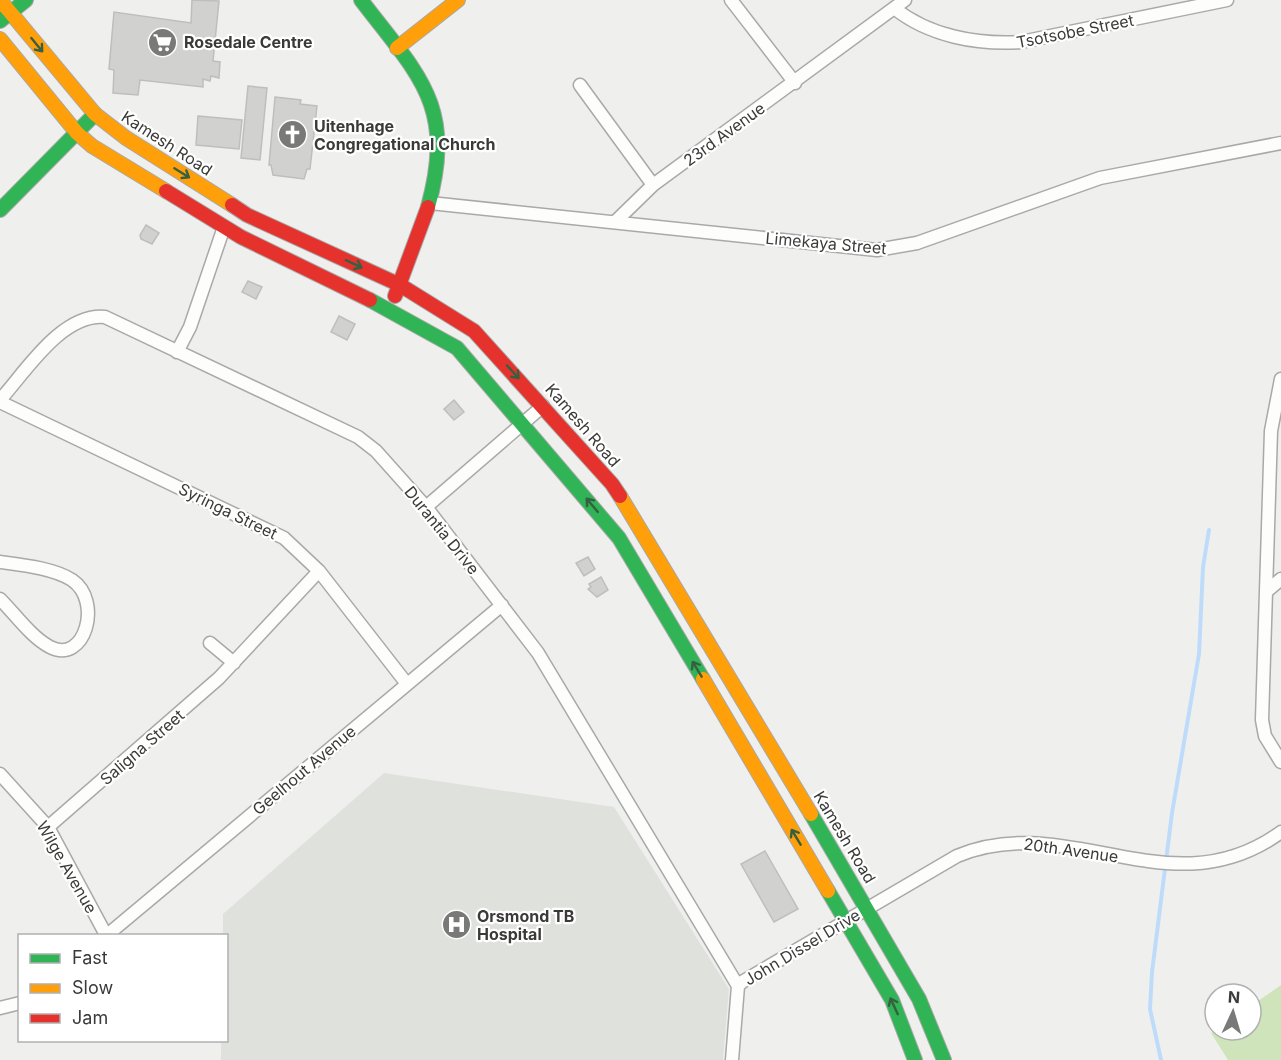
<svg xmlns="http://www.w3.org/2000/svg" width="1281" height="1060" font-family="Inter,sans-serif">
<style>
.built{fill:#dfe2dc}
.green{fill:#d0e4bb}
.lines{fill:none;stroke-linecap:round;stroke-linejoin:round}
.stream{stroke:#bedcfa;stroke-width:4}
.building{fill:#d1d1d0;stroke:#bebebd;stroke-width:1.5}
.street-casing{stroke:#a8a9a8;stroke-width:15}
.fast-casing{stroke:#a8a9a8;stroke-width:16}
.slow-casing{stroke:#a8a9a8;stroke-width:16}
.jam-casing{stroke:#a8a9a8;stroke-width:16}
.street{stroke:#fdfdfc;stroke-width:12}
.fast{stroke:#30b455;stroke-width:14}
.slow{stroke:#ff9f0a;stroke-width:14}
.jam{stroke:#e5322d;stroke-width:14}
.oneway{stroke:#375f41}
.labels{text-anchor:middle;stroke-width:4.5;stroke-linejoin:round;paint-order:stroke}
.street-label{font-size:16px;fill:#3a3a39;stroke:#fff}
.poi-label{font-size:16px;font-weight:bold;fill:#3a3a39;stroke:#fff;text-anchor:start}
</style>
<rect width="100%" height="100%" fill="#eff0ee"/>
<path class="built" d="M384,773L614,807L729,989L723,1060H221V1041L226,1040V936L223,935V914Z"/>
<path class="green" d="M1281,985V1060H1228L1211,1033L1216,1030H1251V1006Z"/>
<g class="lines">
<path class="stream" d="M1161,1060L1150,1009L1152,972L1172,813L1199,654L1203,567L1209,530"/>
</g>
<path class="building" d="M192,0L219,1L213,61L220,62L219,78L211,76L210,81L203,79V87L140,80L138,95L113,93L114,70L109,69L114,12L191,23Z
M248,86L267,88L260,160L241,158Z
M275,97L301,100L300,104L317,106L310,169H307L304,179L273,175L271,165H269Z
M198,116L242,120L239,149L196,145Z
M146,225L159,233L152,244L141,239L140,235Z
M248,281L262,287L256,299L242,292Z
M339,316L355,324L347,340L331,332Z
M454,400L464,412L454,420L444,409Z
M588,557L595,569L584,576L576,563Z
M601,577L608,590L597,597L588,589L591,587L589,584Z
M765,851L798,909L774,922L741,864Z"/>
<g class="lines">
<defs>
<path id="street" d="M731,0L795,83
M894,8C929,36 977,45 1021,42L1227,0
M580,85L653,185
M430,203L877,250L917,243L1100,178L1281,143
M616,221L653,185L905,0
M177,352L190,327L224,227
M1281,379L1271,431L1262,720L1265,736L1281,762
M0,400C26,371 62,313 105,317L358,437L376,451L426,507L538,653L738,986
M0,402L284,538L319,571L407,684
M426,507L543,406
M0,562C22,565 53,568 72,580C103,601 85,665 50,647C31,637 15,614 0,599
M1267,591L1281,579
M210,643L234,663
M0,774L48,827L106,935
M48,827L219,678L319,571
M106,936L502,605
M0,1008L20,1003
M732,1060L738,986L742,982L957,856C1069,809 1171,912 1281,832"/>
<path id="fast" d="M361,0C419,76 456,105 428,207
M0,21L26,0
M0,210L95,114
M370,300L457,348L619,538L703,679
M811,814L919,999L944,1060
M828,891L892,1000L915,1060"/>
<path id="slow" d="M0,0L95,114L126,138L232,205
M0,39L77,133L92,146L166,191
M397,48L458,0
M620,496L811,814
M703,679L828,891"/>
<path id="jam" d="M166,191L241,237L370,300
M232,205L247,215L400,285L474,331L612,484L620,496
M395,296L428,207"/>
</defs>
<use href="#street" class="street-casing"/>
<use href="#fast" class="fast-casing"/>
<use href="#slow" class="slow-casing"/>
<use href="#jam" class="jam-casing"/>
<use href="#street" class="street"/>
<use href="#fast" class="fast"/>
<use href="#slow" class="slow"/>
<use href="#jam" class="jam"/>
</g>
<defs><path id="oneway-shaft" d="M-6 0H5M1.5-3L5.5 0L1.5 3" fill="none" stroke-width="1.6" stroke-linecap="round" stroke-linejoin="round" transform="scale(1.5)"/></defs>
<g class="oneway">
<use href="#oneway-shaft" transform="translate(37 45) rotate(51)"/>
<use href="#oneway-shaft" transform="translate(182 173) rotate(32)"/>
<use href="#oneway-shaft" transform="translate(354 264) rotate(25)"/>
<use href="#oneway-shaft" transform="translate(513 372) rotate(47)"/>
<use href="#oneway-shaft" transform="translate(592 505) rotate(-130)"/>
<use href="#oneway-shaft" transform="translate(697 669) rotate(-121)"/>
<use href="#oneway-shaft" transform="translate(796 837) rotate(-121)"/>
<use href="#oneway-shaft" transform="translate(894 1006) rotate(-115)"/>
</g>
<defs>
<symbol id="supermarket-disc" viewBox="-11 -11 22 22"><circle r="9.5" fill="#797a78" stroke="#fff"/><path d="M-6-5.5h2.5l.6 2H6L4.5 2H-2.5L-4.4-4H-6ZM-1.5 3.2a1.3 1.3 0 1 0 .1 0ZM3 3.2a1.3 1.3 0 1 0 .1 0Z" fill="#fff"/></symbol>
<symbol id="church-disc" viewBox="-11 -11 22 22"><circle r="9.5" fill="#797a78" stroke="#fff"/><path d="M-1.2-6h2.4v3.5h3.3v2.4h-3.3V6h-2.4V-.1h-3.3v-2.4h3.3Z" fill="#fff"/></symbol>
<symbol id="hospital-disc" viewBox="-11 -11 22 22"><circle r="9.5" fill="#797a78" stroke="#fff"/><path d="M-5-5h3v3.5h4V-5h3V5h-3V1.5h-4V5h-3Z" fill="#fff"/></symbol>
</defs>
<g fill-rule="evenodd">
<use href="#supermarket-disc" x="146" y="26" width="33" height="33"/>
<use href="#church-disc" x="276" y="118" width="33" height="33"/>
<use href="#hospital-disc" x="440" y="908" width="33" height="33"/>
</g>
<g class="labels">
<g class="street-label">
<text transform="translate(1075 31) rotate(-11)" y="6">Tsotsobe Street</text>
<text transform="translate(724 134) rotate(-36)" y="6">23rd Avenue</text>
<text transform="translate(167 143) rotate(33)" y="6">Kamesh Road</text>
<text transform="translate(826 243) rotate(5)" y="6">Limekaya Street</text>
<text transform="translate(583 425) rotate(49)" y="6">Kamesh Road</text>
<text transform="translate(228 511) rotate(26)" y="6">Syringa Street</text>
<text transform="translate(442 530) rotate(51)" y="6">Durantia Drive</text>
<text transform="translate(142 747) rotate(-41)" y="6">Saligna Street</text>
<text transform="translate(304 770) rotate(-40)" y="6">Geelhout Avenue</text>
<text transform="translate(845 837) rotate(59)" y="6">Kamesh Road</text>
<text transform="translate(1071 850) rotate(8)" y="6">20th Avenue</text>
<text transform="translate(67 867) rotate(60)" y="6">Wilge Avenue</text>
<text transform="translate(802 947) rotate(-31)" y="6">John Dissel Drive</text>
</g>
<g class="poi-label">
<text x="184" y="48">Rosedale Centre</text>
<text x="314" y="132">Uitenhage<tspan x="314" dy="18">Congregational Church</tspan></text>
<text x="477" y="922">Orsmond TB<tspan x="477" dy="18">Hospital</tspan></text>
</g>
</g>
<rect x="18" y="934" width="210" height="108" fill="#ffffff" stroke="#b0b0b0" stroke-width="1.5"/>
<rect x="30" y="954" width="30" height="9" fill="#30b455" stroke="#b0b0b0" stroke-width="1.5"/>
<text x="72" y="964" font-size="18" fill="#3a3a39">Fast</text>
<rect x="30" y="984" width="30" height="9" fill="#ff9f0a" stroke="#b0b0b0" stroke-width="1.5"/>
<text x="72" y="994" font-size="18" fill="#3a3a39">Slow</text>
<rect x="30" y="1014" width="30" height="9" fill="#e5322d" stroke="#b0b0b0" stroke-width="1.5"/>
<text x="72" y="1024" font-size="18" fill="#3a3a39">Jam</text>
<g transform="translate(1233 1012) rotate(4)"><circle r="28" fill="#ffffff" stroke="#b0b0b0" stroke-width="1.5"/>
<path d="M0-4.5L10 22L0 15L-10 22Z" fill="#797a78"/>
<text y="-9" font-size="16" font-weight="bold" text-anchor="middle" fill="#3a3a39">N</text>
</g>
</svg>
